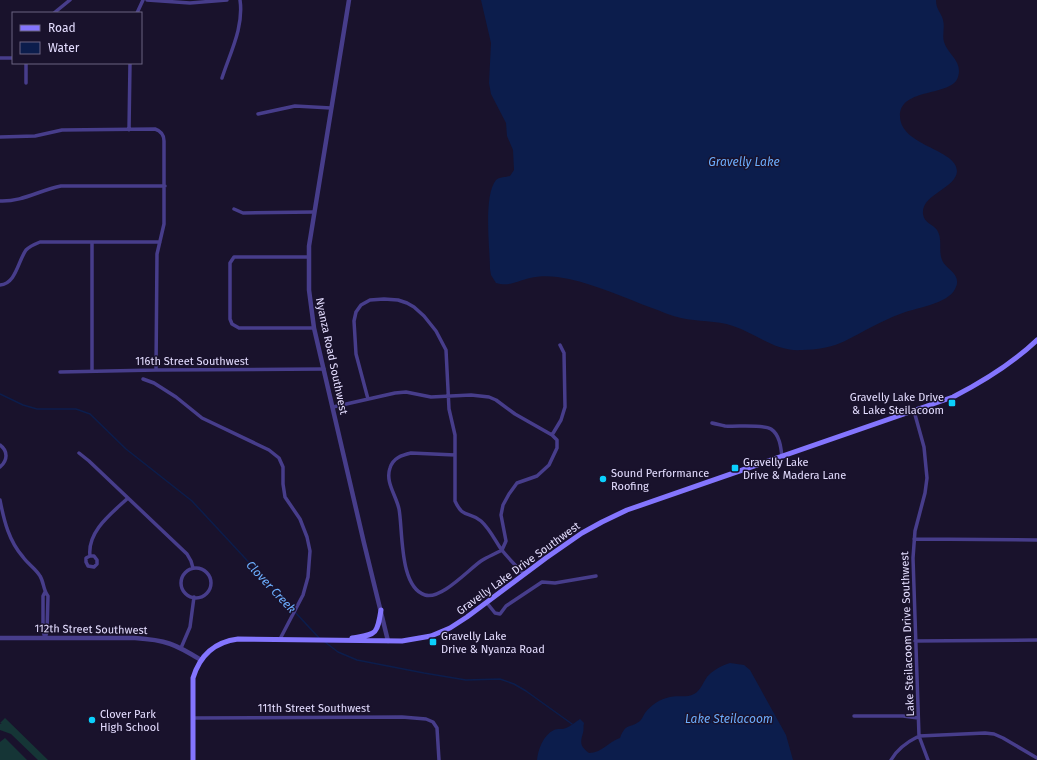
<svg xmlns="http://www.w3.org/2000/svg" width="1037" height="760" font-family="'Fira Sans',sans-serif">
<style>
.green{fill:#153536}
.water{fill:#0c1d4c}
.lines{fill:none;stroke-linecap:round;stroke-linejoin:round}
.stream{stroke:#0c1d4c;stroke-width:1.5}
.minor{stroke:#473d8b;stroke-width:3.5}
.tertiary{stroke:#473d8b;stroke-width:4.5}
.secondary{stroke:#8475fe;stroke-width:5}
.poi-dot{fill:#0bd0fd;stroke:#19122c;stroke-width:1.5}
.labels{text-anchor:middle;stroke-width:3;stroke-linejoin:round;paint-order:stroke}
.street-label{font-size:11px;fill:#e4ddff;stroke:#19122c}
.poi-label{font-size:11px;fill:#e4ddff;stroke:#19122c;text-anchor:start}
.water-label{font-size:12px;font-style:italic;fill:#6caefe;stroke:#19122c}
</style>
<rect width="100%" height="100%" fill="#19122c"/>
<path class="green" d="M5,718L48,760H38L11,734L0,730V724H2L0,723Z
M5,738L27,760H0V742Z"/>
<path class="water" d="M481,0H936C936,10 941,12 943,20C945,27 942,35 944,42C948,55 963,61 958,77C952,97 900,87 900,116C900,146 957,149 957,171C956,189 921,194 923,214C924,223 933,224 937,230C943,239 938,250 942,260C946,270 963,274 955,289C948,304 914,308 900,314C881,321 863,332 845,341C833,347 816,350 802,350C776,352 757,334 733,326C716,320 698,322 681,318C671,316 661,311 652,308C625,298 597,285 569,279C556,276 542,275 530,278C517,281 509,287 496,283L491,275L490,269C490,249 483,196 496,180C499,177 506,177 510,176L514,170L513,150L507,136L506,123L491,94L489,83L491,43Z
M730,663L744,665L750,670L786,735L793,760H537C538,750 543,735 554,730C557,728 562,730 566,728C571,726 575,722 580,719L584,723C583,726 584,730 583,733C580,743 580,746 589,753C602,753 608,742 620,738C626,722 630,729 640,721C642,719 643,716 645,713C651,705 660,699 670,697C677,695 687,698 694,694C700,691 703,683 707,677C712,671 722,665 730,663Z"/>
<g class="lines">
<path class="stream" d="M0,394L23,405L37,409H76L90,414L126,449L192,501L320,639
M325,642L338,652L357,660L424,673L466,680L500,679L514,684L526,691L572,724"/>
<path class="minor" d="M147,0L190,3L227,0
M54,13L70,0
M137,13L143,0
M0,58H13
M26,63V83
M222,78C230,53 244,27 240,0
M258,114L295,106L331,108
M129,130L130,63
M0,137L35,136L62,130L155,129C161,131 164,135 164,141V224L157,254L156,370
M0,201C22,202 40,190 61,186H165
M234,209L243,213L314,212
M308,257H234L230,263V319L232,324L239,328H314
M0,285C16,284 18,261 26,250C30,246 35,244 40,242H160
M92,371V243
M60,372L156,370L324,369
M143,379L154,383L176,397L202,418L269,450L279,458L283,467V484L285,497L300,519L307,537L310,551L308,577L303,595L280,639
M368,399L356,354L354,321L356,312L361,305L370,300L384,299L398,300L407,303L414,307L424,316L436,331L446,350L449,409L455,435V501C463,519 469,511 481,521C489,528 495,540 501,549C508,558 516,566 524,574
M333,407L395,393L406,392L431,397L471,395L489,397L496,400L515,414L552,435L557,440V448L549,465L537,476L517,483L509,494L503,505L501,515L506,541L502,550C495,554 487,557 481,561C468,570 441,600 425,595C399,587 403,530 399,509C396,495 385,482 390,468C393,458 402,455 411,453L455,455
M914,411L924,447L927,478L925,493L915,531L913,558L919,736L928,760
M712,423C716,424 721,425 725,426C736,427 762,424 771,429C780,435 781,448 782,457
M552,435L561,420L565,407L564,353L560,345
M0,445C8,451 8,460 0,467
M79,453L89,461L187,554L191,561L193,568
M0,500C4,521 9,541 23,557C28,564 36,569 40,576C44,582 43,590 48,596L47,632L45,638
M914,539L1037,540
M90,556H94L97,560V564L94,567L88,566L86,562V558L90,556C87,531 112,513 128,498
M181 583a15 15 0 1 1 30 0a15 15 0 1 1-30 0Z
M45,592L43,596V631L45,638
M487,603L495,613L500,614L506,606L542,582L555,583L596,576
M915,641L1037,640
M181,648L190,627L194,597
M854,716H903L918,718
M193,718L402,717L426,719L433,722L437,728L439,760
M891,760C897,749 909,741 919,736L985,733L994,734L1003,738L1037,758"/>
<path class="tertiary" d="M349,0L309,246V290L314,328L364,543L388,641
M0,638H135C166,640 175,644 201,660"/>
<path class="secondary" d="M352,638C376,634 377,636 381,610
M193,760V678C200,655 214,642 238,639L402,641L431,636L450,628L467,617L546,558L582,533L602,522L627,510L953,397C984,381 1012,364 1037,340"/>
</g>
<g class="poi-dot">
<rect x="948" y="399" width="8" height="8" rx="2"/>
<rect x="731" y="464" width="8" height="8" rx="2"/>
<circle cx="603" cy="479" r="4"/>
<rect x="429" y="638" width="8" height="8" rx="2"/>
<circle cx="92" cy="720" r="4"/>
</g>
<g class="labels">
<g class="street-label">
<text transform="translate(332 356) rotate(78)" y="4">Nyanza Road Southwest</text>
<text x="192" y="365">116th Street Southwest</text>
<text transform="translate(518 568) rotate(-36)" y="4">Gravelly Lake Drive Southwest</text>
<text transform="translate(91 629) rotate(1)" y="4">112th Street Southwest</text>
<text transform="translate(907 634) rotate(-92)" y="4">Lake Steilacoom Drive Southwest</text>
<text x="314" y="712">111th Street Southwest</text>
</g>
<g class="poi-label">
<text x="944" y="401" text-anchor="end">Gravelly Lake Drive<tspan x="944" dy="13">&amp; Lake Steilacoom</tspan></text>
<text x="743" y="466">Gravelly Lake<tspan x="743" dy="13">Drive &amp; Madera Lane</tspan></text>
<text x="611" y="477">Sound Performance<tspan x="611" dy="13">Roofing</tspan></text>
<text x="441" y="640">Gravelly Lake<tspan x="441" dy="13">Drive &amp; Nyanza Road</tspan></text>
<text x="100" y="718">Clover Park<tspan x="100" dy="13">High School</tspan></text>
</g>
<g class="water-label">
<text x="744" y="166">Gravelly Lake</text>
<text transform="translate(271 587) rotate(47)" y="4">Clover Creek</text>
<text x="729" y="723">Lake Steilacoom</text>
</g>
</g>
<rect x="12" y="12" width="130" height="52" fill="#19122c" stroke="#6a6380"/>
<rect x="20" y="25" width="20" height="6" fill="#8475fe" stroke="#6a6380"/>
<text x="48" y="32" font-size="12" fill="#e4ddff">Road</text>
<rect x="20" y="42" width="20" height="12" fill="#0c1d4c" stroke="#6a6380"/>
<text x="48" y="52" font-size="12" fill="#e4ddff">Water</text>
</svg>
